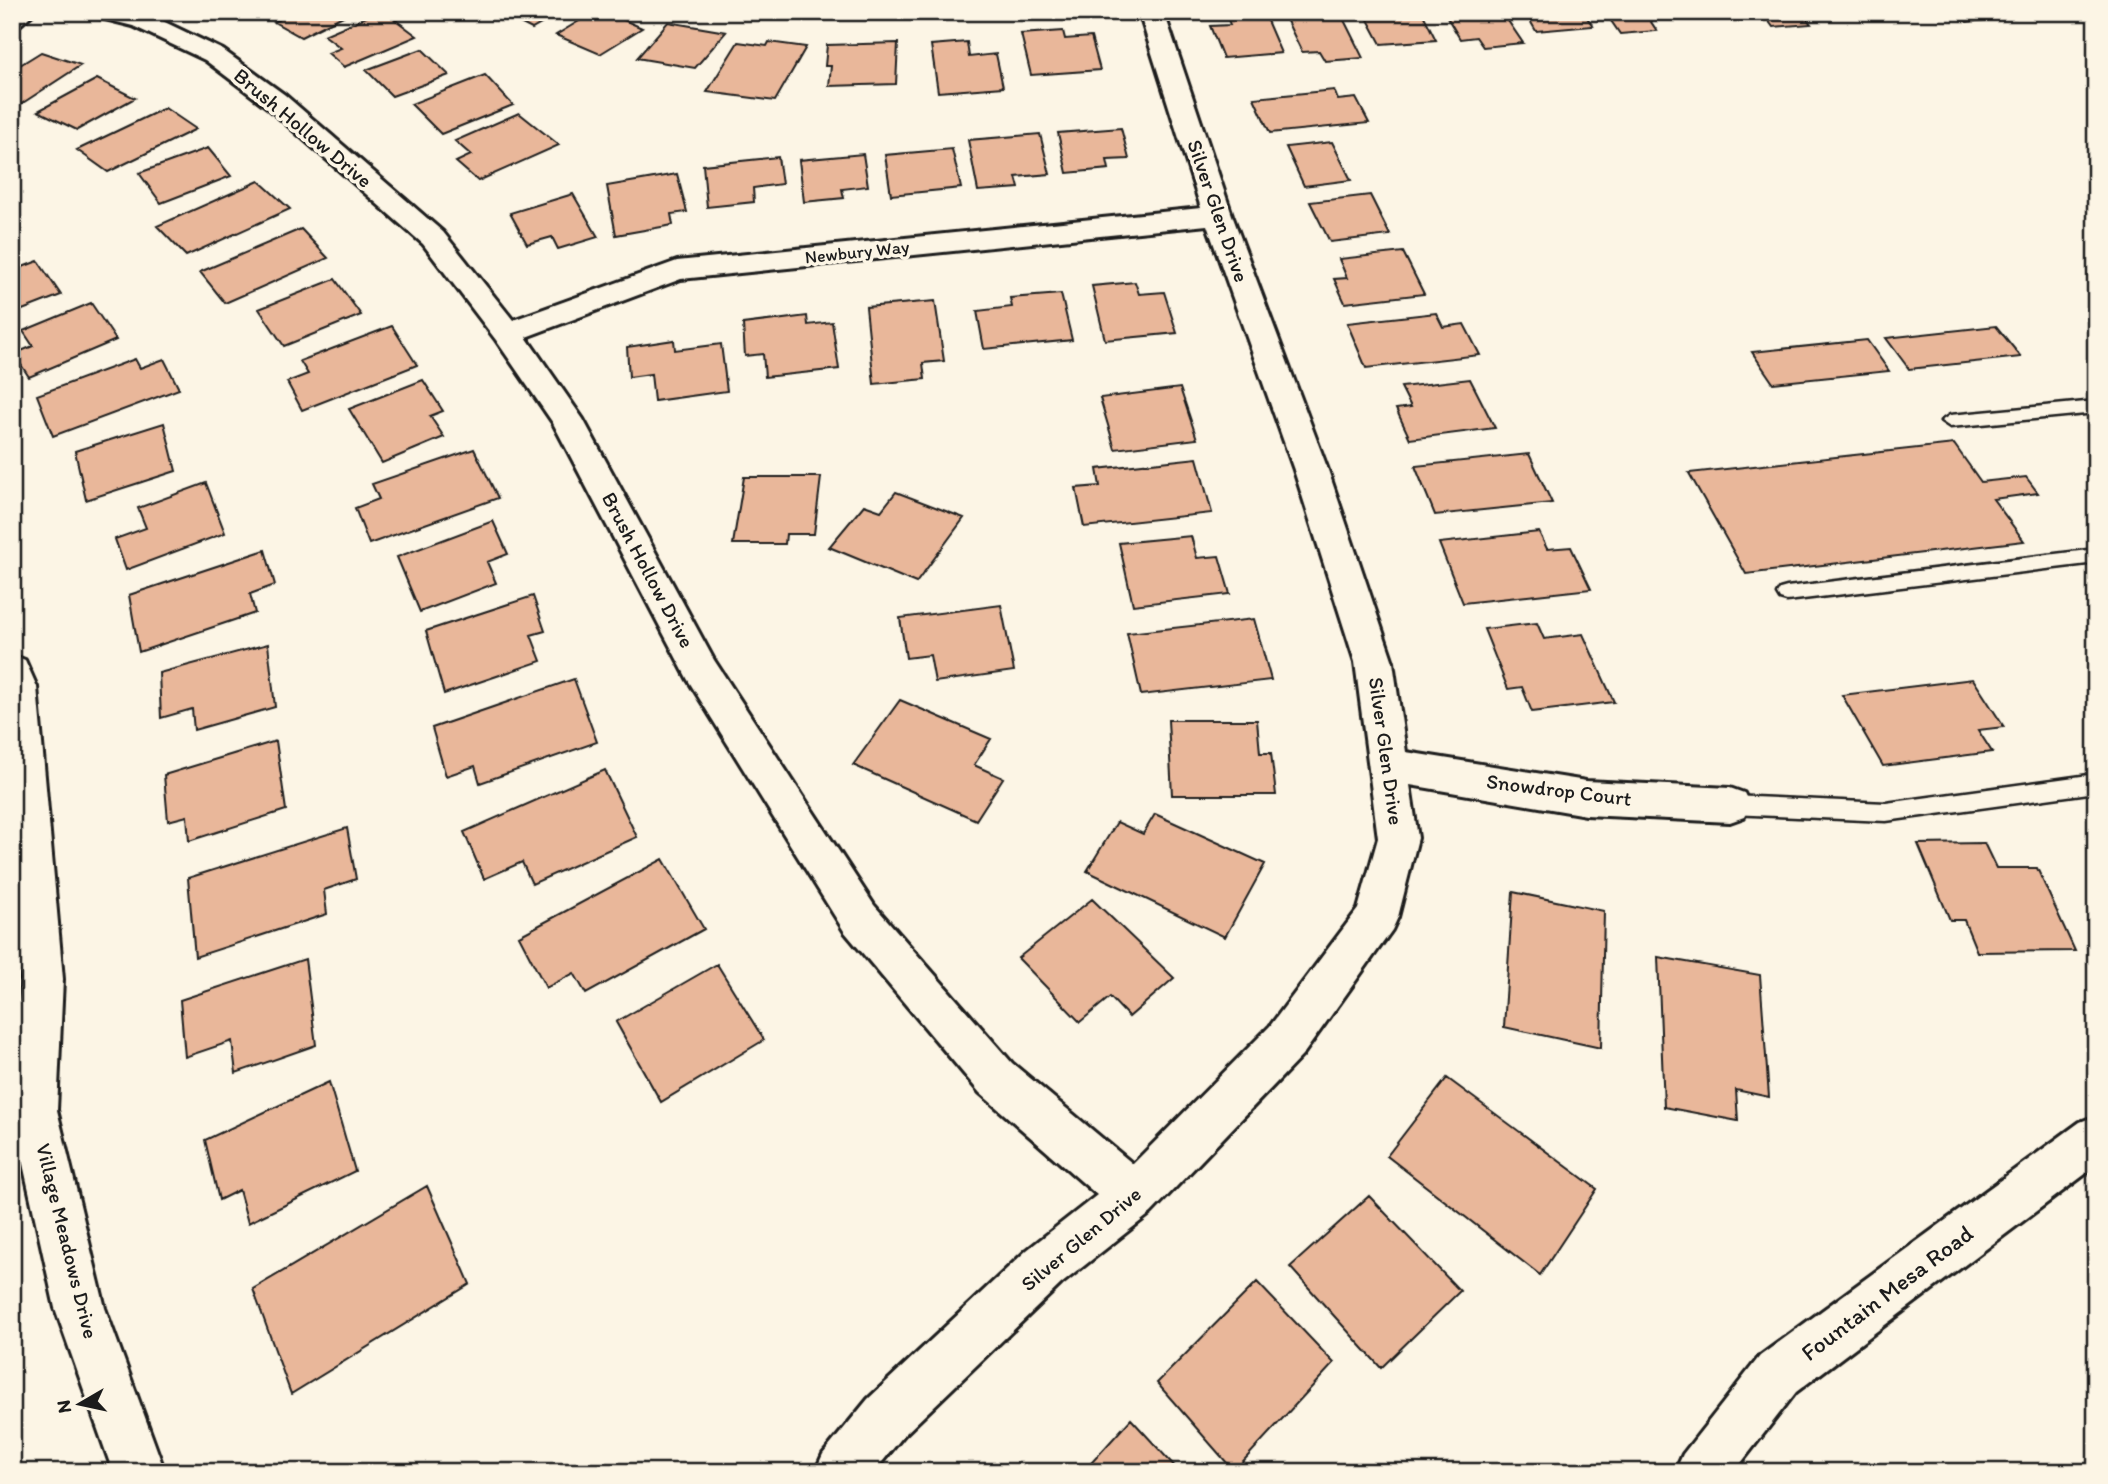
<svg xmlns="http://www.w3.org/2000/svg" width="2108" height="1484" font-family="Itim,sans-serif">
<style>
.building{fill:#e9b79a;stroke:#1c1c1c;stroke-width:2}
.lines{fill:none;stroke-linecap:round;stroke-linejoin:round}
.lane-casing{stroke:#1c1c1c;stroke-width:5}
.street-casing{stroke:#1c1c1c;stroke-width:6}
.secondary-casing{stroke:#1c1c1c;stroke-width:6}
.lane{fill:#fcf5e5;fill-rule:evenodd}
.street{fill:#fcf5e5;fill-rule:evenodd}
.secondary{fill:#fcf5e5;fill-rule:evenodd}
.labels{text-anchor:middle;stroke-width:7;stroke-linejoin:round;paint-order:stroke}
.far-street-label{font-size:18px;fill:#1c1c1c;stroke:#fcf5e5}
.street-label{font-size:21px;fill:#1c1c1c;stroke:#fcf5e5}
.near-street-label{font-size:24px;fill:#1c1c1c;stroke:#fcf5e5}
</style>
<rect width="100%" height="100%" fill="#fcf5e5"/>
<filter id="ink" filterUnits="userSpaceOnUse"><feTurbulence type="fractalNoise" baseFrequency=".0143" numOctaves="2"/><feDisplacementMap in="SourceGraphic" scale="14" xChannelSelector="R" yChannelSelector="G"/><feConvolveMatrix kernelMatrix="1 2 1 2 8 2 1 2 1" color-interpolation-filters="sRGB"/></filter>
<g filter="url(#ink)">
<path class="building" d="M293,12H351L301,37L274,22Z
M378,12H385L417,36L344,67L328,53L341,48L324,35Z
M498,12H562L532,29Z
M594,12H637L624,20L642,28L600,54L556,35Z
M1340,12L1363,58L1325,61L1319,51L1302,52L1283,13Z
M1422,12L1436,40L1381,44L1365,14Z
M1444,12H1502L1523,43L1483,47L1476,37L1460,39Z
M1525,12H1583L1593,26L1536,31Z
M1605,12H1662L1666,17L1649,19L1657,31L1620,34Z
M1685,12H1743L1747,17L1691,21Z
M1762,12H1820L1803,14L1811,24L1773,27Z
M1958,12H2045L2047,14L1967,22Z
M1265,16L1281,53L1223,58L1210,26L1230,25L1228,19Z
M668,22L726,32L695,68L637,58Z
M1063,31L1065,39L1091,37L1100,70L1031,75L1021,34Z
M738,42L767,46L769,42L806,47L775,101L707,92Z
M967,42L969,57L996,54L1003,87L938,92L931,45Z
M898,43L896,84L829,86L831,66H825L827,45Z
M422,49L449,75L392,96L366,70Z
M41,52L81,65L12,110V70Z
M485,75L513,105L441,134L411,104Z
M97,79L135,98L77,130L38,111Z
M1334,90L1338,100L1356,98L1369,123L1270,133L1254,98Z
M165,108L196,129L108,172L77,150Z
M519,113L559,145L478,181L456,162L471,155L455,141Z
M1121,128L1129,159L1107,160L1109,169L1067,173L1058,133Z
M1040,134L1050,174L1016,177L1019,188L978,191L968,140Z
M1332,142L1351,180L1304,186L1286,147Z
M208,148L231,176L161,203L139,173Z
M952,149L961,188L891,195L885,155Z
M863,154L868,186L842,189L844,198L804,202L799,160Z
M778,157L782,184L753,188L754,202L707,207L703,165Z
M677,174L687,212L671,214L673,225L616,235L607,186Z
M259,181L290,209L186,256L157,226Z
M573,194L598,237L558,249L552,237L527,244L510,213Z
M1370,195L1390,235L1330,242L1310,202Z
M301,229L328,258L225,303L200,272Z
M1403,252L1424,294L1345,303L1334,279L1347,278L1339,259Z
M38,261L61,295L12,314V271Z
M335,279L361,315L284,346L259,309Z
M1135,282L1139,294L1164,292L1177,333L1105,340L1092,286Z
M1061,294L1072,340L984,349L977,311L1012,307L1010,298Z
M935,301L944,361L923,363L925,379L874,384L866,307Z
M91,303L116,340L29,377L14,354L33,346L23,331Z
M1436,313L1443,327L1464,324L1480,355L1366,368L1347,323Z
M807,316L808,325L832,322L839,369L765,377L763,354L745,356L743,324Z
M392,326L417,365L302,410L287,382L308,374L300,361Z
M1996,326L2021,357L1909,369L1886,338Z
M674,340L675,350L721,344L727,391L654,401L651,374L629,377L627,347Z
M1867,340L1889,371L1773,383L1752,352Z
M135,359L140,368L164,359L179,389L53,436L37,395Z
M1470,379L1495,428L1410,439L1396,409L1411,407L1401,387Z
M423,380L443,411L430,416L444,437L382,463L349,409Z
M1180,388L1197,439L1115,449L1100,398Z
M164,423L176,471L86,500L75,451Z
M1954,444L1981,482L2026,477L2038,493L1993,499L2024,541L1746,574L1689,473Z
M474,449L498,498L369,544L355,508L379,499L372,484Z
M1529,454L1552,503L1435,515L1415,466Z
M1197,458L1212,513L1084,527L1076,488L1100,486L1097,469Z
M744,477H821L814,534H786L785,544H733Z
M206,483L225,533L126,570L115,539L146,528L138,508Z
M896,492L964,518L916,583L829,547L864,505L881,511Z
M493,521L508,554L487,562L496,583L420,612L397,557Z
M1539,532L1547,549L1571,547L1591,589L1463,603L1439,543Z
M1191,536L1197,558L1219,556L1230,594L1133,605L1119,543Z
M265,550L275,585L250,594L255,613L139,652L129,595Z
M533,596L545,631L531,635L541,661L444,694L426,631Z
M1001,605L1014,671L935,682L930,655L906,658L900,618Z
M1254,619L1271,680L1141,695L1127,633Z
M1537,623L1544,639L1583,634L1614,702L1532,712L1522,687L1508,689L1484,629Z
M268,644L275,707L194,730L192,709L161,718L159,673Z
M574,679L597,742L480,783L475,766L446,776L432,728Z
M1973,679L2004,727L1978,730L1992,752L1883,766L1842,695Z
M900,700L991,739L974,765L1003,778L976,820L853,765Z
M1168,720H1257L1260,753H1271L1276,795H1172Z
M276,741L286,810L189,841L187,816L168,821L164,775Z
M605,770L637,837L532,884L522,862L484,879L464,832Z
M1155,814L1265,864L1225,937L1087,871L1117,822L1143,834Z
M347,828L356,879L324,890L327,914L195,957L188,878Z
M1984,843L1996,868H2037L2075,951L1977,952L1964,920H1950L1918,844Z
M663,859L704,929L586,994L574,973L546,988L519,936Z
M1513,892L1604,911L1601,1048L1504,1027Z
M1092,899L1174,978L1129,1017L1110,997L1080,1022L1018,958Z
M1658,957L1760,975L1769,1097L1736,1090L1738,1121L1664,1107Z
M305,959L316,1045L236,1073L232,1041L185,1057L180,1000Z
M717,964L764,1040L661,1102L616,1022Z
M1447,1078L1597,1189L1540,1275L1387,1156Z
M329,1082L355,1171L248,1223L239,1190L219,1200L205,1140Z
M427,1186L470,1284L291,1394L253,1289Z
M1369,1196L1460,1291L1381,1368L1290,1267Z
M1257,1282L1334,1363L1234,1471L1157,1383Z
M1131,1419L1180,1472H1083Z"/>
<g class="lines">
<defs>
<path id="lane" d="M2096,401V413L1950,427L1941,421L1950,415Z
M2096,549V563L1787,601L1780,599L1777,594L1780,589L1787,587Z
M2096,774V792L1886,821L1730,814L1722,811L1719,805L1722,799L1730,796L1886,803Z"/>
<path id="street" d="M12,12H35L21,24L12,26Z
M94,12L150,15L223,50L285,95L443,232L513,320L677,261L1201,208L1139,12H1164L1232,215L1328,470L1393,662L1406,752L1586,781L1730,788L1744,793L1750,805L1744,817L1730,822L1586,815L1410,785L1418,838L1398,917L1392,930L1302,1056L1151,1213L1061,1284L904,1435L874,1472H815L823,1454L868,1399L1027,1250L1097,1195L980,1093L844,931L688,680L553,423L496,340L423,244L267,107L205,60L133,26L97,17ZM1207,225L1294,470L1355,662L1378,838L1358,909L1270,1026L1133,1164L1012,1063L874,905L714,660L583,419L526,337L681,279Z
M12,655L25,660L37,687L63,979L57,1110L105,1308L165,1472H113L55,1308L12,1114L21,979L12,865Z"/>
<path id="secondary" d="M2096,1116V1166L1796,1392L1734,1472H1675L1683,1454L1760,1356L2080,1122Z"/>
</defs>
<use href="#lane" class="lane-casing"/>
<use href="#street" class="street-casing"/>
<use href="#secondary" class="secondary-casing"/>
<use href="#lane" class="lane"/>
<use href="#street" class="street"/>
<use href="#secondary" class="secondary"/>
</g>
</g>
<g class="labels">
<g class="far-street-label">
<text transform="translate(857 252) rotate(-6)" y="6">Newbury Way</text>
</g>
<g class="street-label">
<text transform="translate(303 128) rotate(40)" y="7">Brush Hollow Drive</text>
<text transform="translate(1218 211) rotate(71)" y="7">Silver Glen Drive</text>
<text transform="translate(648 570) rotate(62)" y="7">Brush Hollow Drive</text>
<text transform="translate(1386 751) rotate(82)" y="7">Silver Glen Drive</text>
<text transform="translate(1559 790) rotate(7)" y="7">Snowdrop Court</text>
<text transform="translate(1081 1239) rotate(-40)" y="7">Silver Glen Drive</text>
<text transform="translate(67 1241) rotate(76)" y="7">Village Meadows Drive</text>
</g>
<g class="near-street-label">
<text transform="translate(1887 1293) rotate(-37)" y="8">Fountain Mesa Road</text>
</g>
</g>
<rect width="2108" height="1484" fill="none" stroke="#fcf5e5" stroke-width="42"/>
<rect x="21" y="21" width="2066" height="1442" fill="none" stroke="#1c1c1c" stroke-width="2.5" filter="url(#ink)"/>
<g transform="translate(80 1404) rotate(261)" stroke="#fcf5e5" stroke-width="5" paint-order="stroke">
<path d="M0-5L12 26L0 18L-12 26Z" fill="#1c1c1c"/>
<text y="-10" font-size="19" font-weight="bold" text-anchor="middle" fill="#1c1c1c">N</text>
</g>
</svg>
